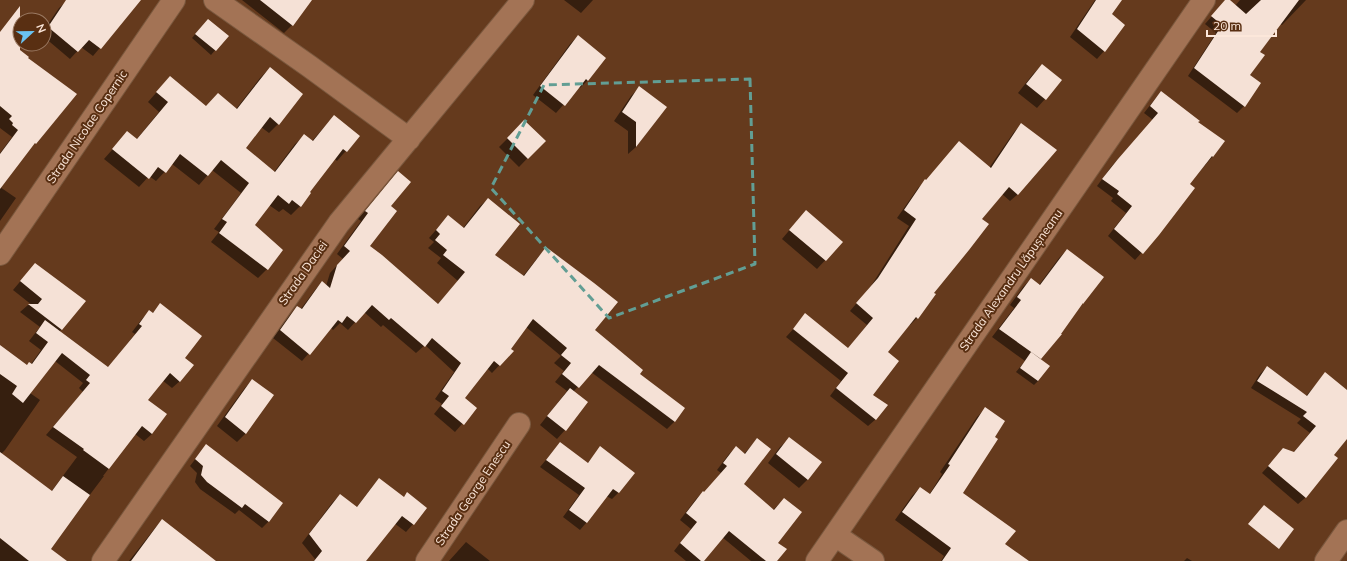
<svg xmlns="http://www.w3.org/2000/svg" width="1347" height="561" font-family="Mulish,sans-serif">
<style>
.shadow{fill:#0007}
.building{fill:#f5e1d6}
.lines{fill:none;stroke-linecap:round;stroke-linejoin:round}
.minor-casing{stroke:#7a583e;stroke-width:24}
.minor{stroke:#a37355;stroke-width:22}
.marked{fill:none;stroke:#629e94;stroke-width:3;stroke-dasharray:8 5;stroke-linejoin:round}
.labels{text-anchor:middle;stroke-width:4;stroke-linejoin:round;paint-order:stroke}
.street-label{font-size:12px;fill:#fce7da;stroke:#592f12}
</style>
<rect width="100%" height="100%" fill="#653a1d"/>
<path class="shadow" d="M140,0L93,56L81,47L70,59L44,37V30L59,8L67,1Z
M242,0H311L292,25L284,33Z
M564,0H593L581,13Z
M1095,0H1108L1111,14L1104,51L1097,59L1070,37Z
M1226,0L1235,6L1240,0H1306L1282,25L1280,24L1259,52L1249,75L1244,106L1237,113L1188,76L1216,33L1205,24Z
M204,24L227,36L211,55L192,38Z
M578,36L588,80L580,88L579,87L556,113L533,95L570,44Z
M0,48L35,143L28,150L0,187L16,198L0,221V153L12,137L0,128Z
M1042,65L1045,99L1037,108L1018,93L1033,74Z
M270,68L278,124L269,133L261,127L245,148L274,172L295,144L305,135L312,141L334,116L358,137L337,161L334,158L308,192L300,206L291,215L283,209L279,212L269,205L253,225L267,269L258,278L211,242L219,232L214,229L241,193L212,170L199,185L172,164L156,181L149,176L139,187L104,159L127,133L136,140L159,112L148,102L170,77L206,107L218,94L236,109L260,78Z
M639,88L665,108L636,147L628,154V131L614,121L631,96Z
M1161,92L1197,123L1213,156L1188,185L1158,234L1135,260L1108,236L1126,213L1111,201L1113,198L1097,186L1111,167L1153,120L1144,113L1155,99Z
M524,122L544,141L519,167L499,147Z
M1021,125L1018,194L1010,201L1002,194L981,219L917,318L910,325H909L886,352L872,395L876,419L868,426L830,396L841,381L786,337L806,315L848,349L867,325L850,311L871,286L909,226L897,218L918,188L926,181L989,168L1014,132Z
M398,173L390,206L368,246L437,305L458,281L437,263L441,258L428,248L434,242L429,238L448,216L463,228L480,206L488,199L494,256L523,276L539,256L546,249L593,331L639,374L675,421L667,429L591,372L573,392L565,430L557,439L540,425L567,391L555,382L564,371L554,363L561,356L526,327L509,349L512,352L492,373L487,368L463,398L475,409L455,432L434,414L442,404L435,399L454,372L425,345L416,353L383,325L381,327L364,312L348,330L340,323L333,330L331,328L302,361L273,338L290,315L297,307L300,310L315,290L322,282L326,286L330,273L343,259L337,254L361,221L358,219Z
M798,220L842,242L817,269L782,239Z
M1067,250L1060,334L1039,360L1038,381L1034,385L1016,372L1025,361L992,337L1014,308L1010,305L1023,287L1031,279L1039,285L1059,258Z
M35,264L85,301L59,332L108,368L135,334L132,332L142,319L149,312L152,314L160,305L184,359L180,381L172,388L162,380L146,400L152,434L144,441L135,434L103,476H104L49,549L62,561H0V465L51,492L77,457L46,435L83,392L79,388L83,383L55,361L30,393L40,400L5,450L0,455V346L26,366L31,364L41,350L29,341L40,327L20,312L28,305H32L13,290Z
M1267,367L1306,396L1325,374L1347,392V437L1332,455L1336,458L1305,498L1298,504L1262,473L1277,456L1293,453L1310,433L1297,423L1301,419L1251,388L1260,374Z
M252,380L246,433L237,442L217,426L244,389Z
M985,409L961,493L1004,545L1028,561H941L944,556L895,520L912,496L920,488L929,495L942,474L940,472L977,417Z
M757,439L743,484L773,510L784,499L777,543L776,561H751L722,537L703,561H686L674,551L691,529L680,520L696,499L703,492L704,493L721,473L717,470L729,454L736,448L744,454Z
M789,439L820,463L807,480L799,488L768,463L780,447Z
M560,443L587,464L600,448L618,493L612,499L606,496L586,523L580,530L563,517L579,495L540,467Z
M206,445L269,521L262,528L239,510L235,514L200,489L195,482L197,473L190,466Z
M379,479L403,498L407,494L413,524L406,532L394,523L365,561H314L315,559L302,543L332,503L340,495L356,508L372,487Z
M162,520L205,561H129L155,528Z
M466,542L490,561H449Z
M1187,558L1192,561H1184Z"/>
<path class="building" d="M66,0H141L101,49L89,40L78,52L48,27Z
M260,0H312L293,26Z
M1096,0H1122L1112,14L1125,25L1105,52L1077,29Z
M1225,0H1230L1246,14L1261,0H1299L1260,52L1265,55L1250,75L1261,83L1245,107L1194,68L1222,25L1211,16Z
M20,6V50L29,57L28,58L77,94L36,144L35,143L0,189V154L18,130L12,125L13,123L9,119L12,116L0,106V32Z
M208,19L229,36L216,51L195,34Z
M578,35L606,58L588,81L586,79L565,106L540,86Z
M1042,64L1062,80L1046,100L1026,84Z
M270,67L303,94L279,125L270,117L246,148L275,172L304,134L313,141L334,115L360,136L347,152L343,149L310,192L311,193L301,207L292,200L289,204L278,195L255,225L283,250L268,270L219,233L227,222L222,219L249,183L221,160L208,176L180,154L166,173L158,167L149,179L112,149L127,131L137,139L168,102L156,92L170,76L206,106L218,93L237,109Z
M639,86L667,107L636,147V122L622,112Z
M1161,91L1200,121L1198,122L1225,141L1213,157L1212,156L1190,184L1195,188L1159,235L1143,254L1114,229L1132,206L1117,194L1119,191L1102,179L1118,159L1158,113L1150,106Z
M524,120L546,141L528,159L507,138Z
M1021,123L1057,150L1018,195L1009,187L982,219L989,224L969,250L934,293L936,294L918,319L916,317L888,352L899,361L873,395L888,405L876,420L836,388L848,373L793,329L805,313L848,348L873,318L856,303L878,278L916,219L904,210L925,179L926,180L959,141L991,168Z
M398,171L411,182L391,206L397,211L370,246L382,255L438,304L465,272L443,255L447,250L435,240L440,234L436,230L448,215L464,228L488,198L520,224L495,255L524,276L546,247L594,283L618,302L595,330L643,370L640,374L685,408L675,422L599,365L579,388L562,374L571,363L561,355L567,348L533,319L511,349L514,351L500,366L494,361L465,398L477,408L464,425L441,406L449,396L442,391L461,363L432,338L425,347L391,318L389,320L372,305L356,323L347,316L342,323L338,320L310,355L280,330L297,306L302,309L322,281L330,288L337,265L350,251L344,246L368,213L365,211Z
M806,210L843,242L826,261L789,230Z
M1067,249L1104,277L1083,304V303L1061,334H1062L1041,359L999,329L1021,300L1017,297L1031,278L1040,285Z
M35,263L86,301L62,330L28,304H38L42,299L20,281Z
M160,303L202,336L185,358L194,365L180,382L170,373L148,400L167,414L152,434L142,426L109,469L83,450L84,449L53,427L90,383L86,380L90,375L62,353L23,403L12,394L17,386L0,374V345L27,365L29,362L32,364L48,342L36,333L45,320L108,367L142,326L139,324L149,310L153,313Z
M1031,352L1050,366L1038,381L1020,368Z
M1267,366L1307,396L1325,372L1347,390V439L1334,455L1338,458L1306,498L1268,466L1283,448L1294,452L1316,426L1303,416L1307,412L1257,381Z
M252,379L274,395L246,434L225,417Z
M570,388L588,402L566,431L547,416Z
M985,407L1005,421L995,437L998,439L963,493L1016,531L1005,544L1029,561H942L951,548L902,512L920,487L930,494L950,465L948,464Z
M789,437L822,462L808,480L776,454Z
M757,438L771,449L744,484L774,510L784,498L802,512L778,543L787,549L777,561H766L729,531L704,561H701L680,543L697,522L686,513L703,491L704,492L727,466L723,463L736,446L745,454Z
M560,442L588,463L600,446L635,473L619,493L613,489L587,523L569,510L585,488L546,460Z
M206,444L283,503L269,522L245,504L242,508L207,482L201,475L203,466L195,459Z
M0,452L52,491L63,476L90,495L51,549L67,561H29L0,538Z
M379,478L404,497L407,492L427,508L414,525L402,516L366,561H314L322,551L309,534L340,494L357,507Z
M1264,505L1294,529L1279,549L1248,524Z
M162,519L216,561H131Z"/>
<g class="lines">
<defs>
<path id="minor" d="M215,0L309,66L409,139
M0,254L174,0
M835,535L873,561
M103,561L339,223L523,0
M427,561L519,424
M817,561L1204,0
M1326,561L1347,531"/>
</defs>
<use href="#minor" class="minor-casing"/>
<use href="#minor" class="minor"/>
</g>
<path class="marked" d="M750,79L755,264L609,318L491,188L544,85Z"/>
<g class="labels">
<g class="street-label">
<text transform="translate(87 127) rotate(-56)" y="4">Strada Nicolae Copernic</text>
<text transform="translate(303 273) rotate(-55)" y="4">Strada Daciei</text>
<text transform="translate(1011 280) rotate(-55)" y="4">Strada Alexandru Lăpușneanu</text>
<text transform="translate(473 493) rotate(-56)" y="4">Strada George Enescu</text>
</g>
</g>
<g transform="translate(32 32) rotate(68)"><circle r="19" fill="#592f12" stroke="#9a7962"/>
<path d="M0-3L7 15L0 10L-7 15Z" fill="#6ac3f1"/>
<text y="-6" font-size="11" font-weight="bold" text-anchor="middle" fill="#fce7da">N</text>
</g>
<path d="M1207 30v6h69v-6" fill="none" stroke="#fce7da" stroke-width="2"/>
<text x="1213" y="30" font-size="12" fill="#fce7da" stroke="#592f12" stroke-width="3" paint-order="stroke">20 m</text>
</svg>
